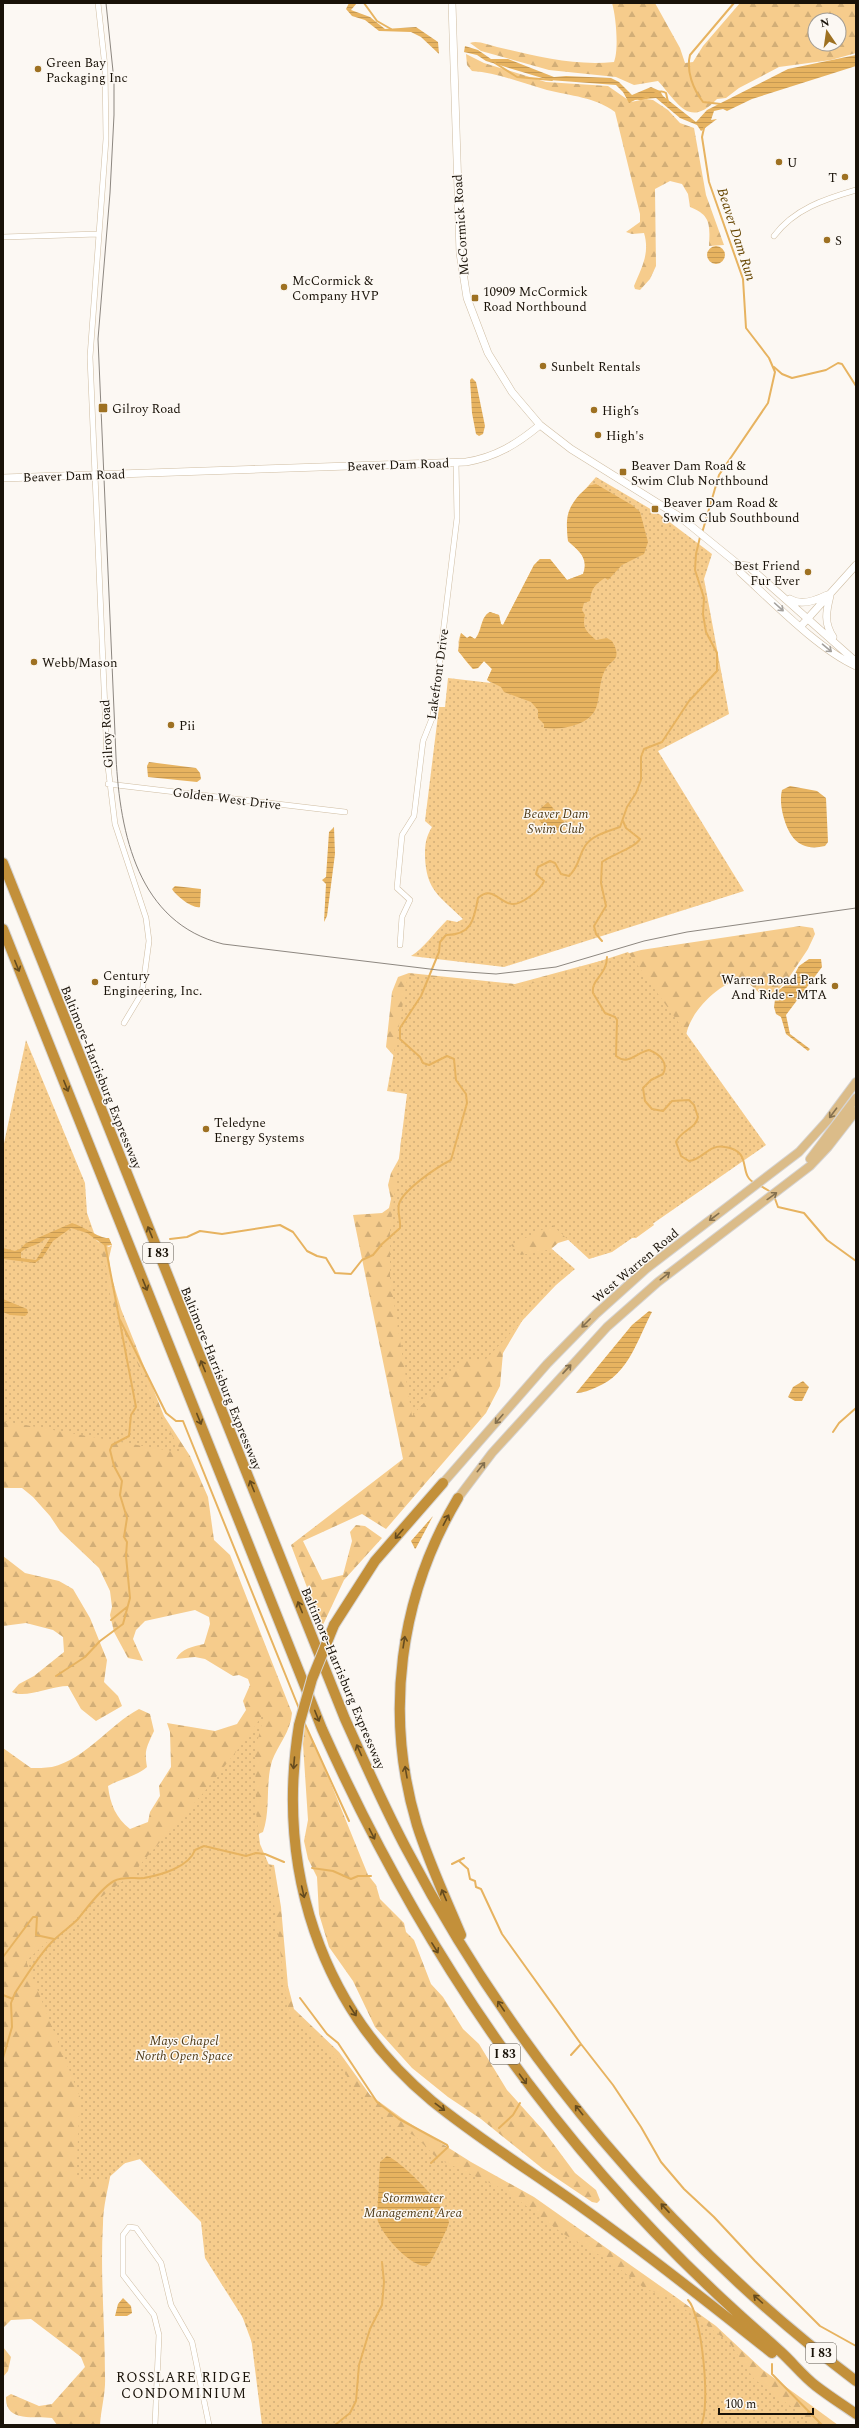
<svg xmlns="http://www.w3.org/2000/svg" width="859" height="2428" font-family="Spectral,serif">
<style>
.forest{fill:url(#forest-firs);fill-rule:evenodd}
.park{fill:url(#park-dots)}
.water{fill:url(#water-rules);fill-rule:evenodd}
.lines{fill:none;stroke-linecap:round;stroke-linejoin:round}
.stream{stroke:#e7b360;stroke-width:2}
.street-casing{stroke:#cfbda2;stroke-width:6}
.secondary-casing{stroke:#cfbda2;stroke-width:8}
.primary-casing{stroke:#d6d4d3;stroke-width:10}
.highway-casing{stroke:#d6d4d3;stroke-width:12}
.street{stroke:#fff;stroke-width:5}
.secondary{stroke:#fff;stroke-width:7}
.primary{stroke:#dbbc89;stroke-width:8}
.highway{stroke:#c3903a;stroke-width:10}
.tram{stroke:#8d8780;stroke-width:1}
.highway-bridge-casing{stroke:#d6d4d3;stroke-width:12;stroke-linecap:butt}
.highway-bridge{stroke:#c3903a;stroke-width:10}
.oneway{stroke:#a3a09c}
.oneway2{stroke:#654b1e}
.oneway3{stroke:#84704f}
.poi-dot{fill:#9e7122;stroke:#fcf8f3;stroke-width:1.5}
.labels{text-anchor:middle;stroke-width:3;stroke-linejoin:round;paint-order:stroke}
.shield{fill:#fcf8f3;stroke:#5d574e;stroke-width:1}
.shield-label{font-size:12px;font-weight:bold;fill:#191208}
.poi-label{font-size:13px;fill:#191208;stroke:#fcf8f3;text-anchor:start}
.street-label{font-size:13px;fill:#191208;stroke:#fcf8f3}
.park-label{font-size:13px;font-style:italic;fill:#503b17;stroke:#fcf8f3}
.water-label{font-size:14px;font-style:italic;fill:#664500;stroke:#fcf8f3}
.neighbourhood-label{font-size:14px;letter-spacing:1px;fill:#191208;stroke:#fcf8f3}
</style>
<defs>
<pattern id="forest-firs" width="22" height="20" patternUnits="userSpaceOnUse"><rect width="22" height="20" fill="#f6cc8c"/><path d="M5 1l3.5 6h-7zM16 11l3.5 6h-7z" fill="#d2ae77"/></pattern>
<pattern id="park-dots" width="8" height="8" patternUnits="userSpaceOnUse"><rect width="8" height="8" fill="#f6cc8c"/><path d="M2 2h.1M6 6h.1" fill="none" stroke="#d2ae77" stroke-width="1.8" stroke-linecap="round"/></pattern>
<pattern id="water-rules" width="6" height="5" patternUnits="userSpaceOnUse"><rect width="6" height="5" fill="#e7b360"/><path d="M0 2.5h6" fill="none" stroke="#c69952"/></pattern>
</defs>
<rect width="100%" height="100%" fill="#fcf8f3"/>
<path class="forest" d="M612,3H655L680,48L685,63L693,62L703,46L740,3H856V53L831,60L779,67L739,88L726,98L717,99C689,129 678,103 658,81L634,85L616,77L549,70L481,51L470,43C477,40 489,45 497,47C536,56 573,66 614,62C619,50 616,16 612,3ZM815,20H839V44H815Z
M466,54L484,63L546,82L608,86L631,102L646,99L653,100L668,110L680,123L694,128L706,195L724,245L709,246C710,225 711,215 690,207L688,194L682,184L670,181L655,189L656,266L650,279L640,290L635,289L634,286C642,267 650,253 644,233L632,234L626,232L640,222V214L615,112C595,97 571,96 547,90C522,83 498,73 472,71L467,65Z
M800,926L813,928L815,934L808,949L788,979L771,998L764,997L744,979C720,980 684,1017 686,1041L648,1214L654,1225L636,1238L584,1235L558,1243L538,1261L525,1316L503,1353L500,1386L486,1413L386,1529L362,1514L303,1541L322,1580L343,1575L352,1541L350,1532L356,1525L365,1526L382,1538L344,1580L322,1627L291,1545L403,1459L353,1215L382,1213L389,1208L391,1199L388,1185L391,1173L400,1157L401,1139L410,1129L417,1111L395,1057L386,1047L392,992L398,977L409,973L515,984L641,950Z
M71,1228L109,1247L112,1245L109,1258L111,1275L121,1309L164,1416L190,1456L208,1497L214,1540L230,1555L292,1713C291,1731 278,1745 272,1761C265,1785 271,1809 263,1832L243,1841L250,1862L274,1865L281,1907L288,1986L294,2009L339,2052L370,2095L403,2119L471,2162L534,2197L673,2295L716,2326L763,2370L838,2425H612L252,2343L237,2302L199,2213L144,2158L122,2164L111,2172C108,2189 103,2207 103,2224C100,2275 105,2325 105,2376C106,2392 101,2409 100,2425H57L52,2418C35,2416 5,2423 6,2397L11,2394L39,2406L52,2404L85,2367L81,2357L31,2319L11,2320L3,2328V1748L31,1768C37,1768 45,1768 52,1767C86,1759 109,1725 139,1709L150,1714L154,1731C147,1747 144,1749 147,1767C135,1777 122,1778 108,1786C110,1804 116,1818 130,1829L148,1822L150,1812L160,1796L159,1786L171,1767L170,1732L167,1723L215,1731L237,1724L246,1710L243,1701L250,1685L248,1679L239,1675L233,1676L205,1659L195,1657L176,1659C182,1648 192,1647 204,1644L210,1624L209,1617L195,1610L145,1621L136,1630L133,1639L143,1661L128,1658L114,1632L110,1615L112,1607L110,1591L99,1568L60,1531L50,1516L33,1497L22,1488H3V1259Z
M3,1556L25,1573L59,1581L73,1589L90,1618L107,1660L104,1682L118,1696L122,1706L96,1721L81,1709L68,1686C51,1686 25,1699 12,1692L19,1684L34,1676L64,1652L63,1637L53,1630L26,1623L3,1626Z
M305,1724L319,1754L368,1875L376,1885L380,1899L404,1923L406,1932L414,1940L431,1984L443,1997L463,2029L479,2044L507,2090L543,2130L575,2173L596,2190L600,2200L597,2203L592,2202L543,2169L481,2119L448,2097L412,2068L375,2027L353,1981L329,1947L319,1914L317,1877L308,1859L304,1841L308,1820L303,1744Z
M3,2347L11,2357L8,2371L3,2377Z"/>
<path class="park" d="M596,477L659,514L712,554L704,579L729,714L658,751L744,891L504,967L411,956C424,948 435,932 447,920L457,922L463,919C440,896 426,891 425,856C425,843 426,837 432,827L425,821L439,707H445L448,678L491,683L487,680L492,669L484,661L478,668L473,669C463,658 454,649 461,633L467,638L470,636L475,639C482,631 480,617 490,612L499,615L501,624L503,625L534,565L540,559H550L567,580L583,574C589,558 579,551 568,541C565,504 573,504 596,477Z
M628,952L766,1145L612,1252L589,1259L552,1225L511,1245L521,1255L552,1249L575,1269L556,1285L486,1359H463L412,1416L390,1278V1230L407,1094L387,1091L408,975L521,987Z
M26,1040L85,1183L87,1213L106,1267L111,1300L155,1405L182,1453L3,1421V1148Z
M265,1711L255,1751L256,1812L260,1844L272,1872V1888L286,1996L289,2013L338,2059L353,2088L388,2121L416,2137L438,2159L505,2190L562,2233L611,2262L644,2288L671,2299L729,2342L754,2379L816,2425H262L250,2329L205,2258L201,2222L135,2154L105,2181L76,2180L80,2097L26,1961L77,1915L131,1875L205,1791L250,1734Z"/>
<path class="water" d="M349,3H357L351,10L370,17L385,29L416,27L438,42L439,54L421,37L411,32L379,31L365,20L352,16L346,9Z
M465,46L478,50L491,59H508L554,77L566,76L611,78L619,82L632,95L651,87L660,91L663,96L696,122L707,110L788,69L856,55V66L752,99L727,111L723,109L714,111L711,120L717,119L701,131L697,125L680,118L656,98L635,100L629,103L623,92L616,85L549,80L486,61L477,55L464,52Z
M707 255a9 9 0 1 1 18 0a9 9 0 1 1-18 0Z
M472,378L476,382L485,426L483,434L479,436L476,434L472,413L470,380Z
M596,484L632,505L640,512L648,542L644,554L622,565L608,580L605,578C595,584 591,589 590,601L584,603L582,610L585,615C582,628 586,631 596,640L607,638L612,641C624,662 609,659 604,672C599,683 600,697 596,708C589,726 561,730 544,728V724L538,718V710L531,702L504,692L501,687L487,680L492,669L484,661L478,668L473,669L458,651L461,633L467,638L470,636L475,639C483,631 480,617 490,612L499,615L501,624L503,625L534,565L540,559H550L567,580L583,574C589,558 579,551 568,541C566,520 565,511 580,494C586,489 588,485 596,484Z
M149,762L196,768L200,773L201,779L197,782L148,777L147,766Z
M790,786L817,791L826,798L828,842L825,846C800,852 789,838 783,815C781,806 780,798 782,790Z
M548,802L566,824L552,836L534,814Z
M334,827L335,854L327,916L324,922L326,884L322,880L326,877L329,832Z
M175,886L201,889L200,907C193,909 176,896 172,889Z
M809,959H821L822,967L786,1015L790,1034L810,1049L808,1051L786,1034L781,1017L776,1014L774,1007L776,992L791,981L799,966Z
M72,1223C83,1226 100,1239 109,1238L112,1245L105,1246L87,1233L71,1228L53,1241L43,1257L35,1263L3,1259V1248L15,1251L20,1249L26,1243ZM46,1238H50L36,1260L21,1258V1252C29,1245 39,1246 46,1238Z
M3,1299L27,1309L28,1313L25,1316L10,1315L3,1312Z
M649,1311L652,1312C637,1340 629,1374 597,1387C590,1390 583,1393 576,1393L632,1325Z
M803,1381L809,1387L802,1401H795L788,1397L793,1387Z
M433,1516L416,1548L415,1549L411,1541Z
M387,2156C399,2159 449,2209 449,2222C449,2226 433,2258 430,2263L426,2266C410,2267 380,2233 377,2218L380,2162Z
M123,2298L131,2306L132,2313L127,2316H115L118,2304Z"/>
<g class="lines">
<path class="stream" d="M364,3L377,21L391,29
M495,63L517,77L552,80
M639,99C649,101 657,87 666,93L668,102
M721,104L703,102C693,89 686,71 690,55L734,3
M774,367L782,374L792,378L826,370L838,363L842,364L856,386
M702,533L719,475L768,403L775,372L769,358L746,328L743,279L709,182L702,137L704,128
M602,941L596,934L594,926L606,906L601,883L602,862C611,855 635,848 640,839L626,828L623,821
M607,957C607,975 591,979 593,993L605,1013L615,1017L617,1020L616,1056C629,1066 635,1053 649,1050C659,1054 669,1062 663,1074L651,1080L643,1088L645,1101L652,1109L663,1111L672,1101L689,1100L694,1105L698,1117C696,1129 681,1130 676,1142L681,1156L689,1161C704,1159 708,1144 725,1147C754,1151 737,1175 755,1183
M759,1185L771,1192
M774,1196L778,1207L804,1213L827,1240L856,1261
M170,1239L187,1237L200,1231L222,1234L280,1225L293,1232L307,1251L317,1256L326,1258L335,1273L351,1274L362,1260L373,1255L382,1244L400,1228C401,1220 397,1212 399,1204C403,1190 437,1167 451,1160L467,1103L466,1094L456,1080L454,1059L447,1056L429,1065L423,1063L420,1057L400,1039V1028L421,996L439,952L440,942L446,935C471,935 474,921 478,898C493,885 499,903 512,904C521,905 541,890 544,881L536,874L538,867L550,861L555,863L561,874L569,876C580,865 578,857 585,846C592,835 609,831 620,827L627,807L636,793L641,780V757L644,749L662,742L689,701L717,671V653L706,632L703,614L704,598L695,570L696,554L700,537
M120,1320L166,1413L176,1421H183L300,1711
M833,1432L839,1423L856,1408
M111,1620L127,1607
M56,1676L85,1657L100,1641L123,1624L130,1598L126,1556L127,1542L124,1537L127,1518L120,1495L122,1481L114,1466L110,1450L112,1445L129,1436L131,1415L136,1407L105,1244
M304,1722L349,1821
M459,1861L468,1869L470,1879L475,1881L476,1887L481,1889L502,1934L581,2044L571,2055
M452,1864L464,1858
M312,1868L333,1871L351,1879L358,1876H371
M3,1957L33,1917H37L36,1935L54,1939
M3,1995L13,1999
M300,1998L327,2034L338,2043L377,2102L399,2119L447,2145L448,2147L431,2163
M581,2044L613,2085L641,2127L661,2162L684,2189L714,2217L755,2261L820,2326L856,2346
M3,2058L12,2027L11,2003L15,1993C26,1977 41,1951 55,1939C62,1932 70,1927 78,1919C87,1908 101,1888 114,1881C123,1876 135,1879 144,1878C161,1875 189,1867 195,1850L204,1846L246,1856L256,1853L265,1854L284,1862
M499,2128L513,2115L520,2103
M688,2300C702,2314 711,2408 701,2425
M772,2364V2374L822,2425
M335,2425L350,2413L356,2401L359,2365L370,2329L382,2305L384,2282L382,2262"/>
<defs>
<path id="street" d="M98,3L105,67L106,139L90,357L107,758L115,824L146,918L149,941L142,993L124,1023
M774,236C794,209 825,199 856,190
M3,237L98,234
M108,784L345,812
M400,945L402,917L410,900L397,888L402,835L414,816L423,741L433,716L457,518L456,462
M155,2425L159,2335L154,2315L123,2275V2235L129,2227L136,2228L161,2263L171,2305L192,2342L209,2425"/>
<path id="secondary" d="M452,3L460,253L467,298L488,353L512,392L540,425L571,449L680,517L739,565L748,566L853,659L856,666
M3,478L466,462C496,457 517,444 540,425
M739,565L740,572C772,601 818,649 856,666
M830,596C826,612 824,623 833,637
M790,599C801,606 815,601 827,595
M801,626L856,565"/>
<path id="primary" d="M810,1159L856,1098
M443,1483L547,1364L596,1314L646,1269L799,1152L827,1121L856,1082
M458,1498L492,1453L607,1327L658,1282L810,1166L828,1147L856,1111"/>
<path id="highway" d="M3,863L345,1719C365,1763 384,1807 407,1850C515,2055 670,2241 856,2381
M3,929L322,1729C422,1952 551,2142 732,2308C748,2323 765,2337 781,2352C793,2363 803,2376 816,2386C829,2396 843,2405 856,2414
M458,1498C399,1597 384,1715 417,1825C429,1863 446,1899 461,1935
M334,1625L375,1561L443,1483
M299,1725C276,1868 319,2007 432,2101C480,2140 534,2173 584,2209C649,2255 710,2304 772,2353"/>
</defs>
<use href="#street" class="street-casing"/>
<use href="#secondary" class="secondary-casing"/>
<use href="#primary" class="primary-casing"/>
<use href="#highway" class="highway-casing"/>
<use href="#street" class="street"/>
<use href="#secondary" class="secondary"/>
<use href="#primary" class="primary"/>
<use href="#highway" class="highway"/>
<path class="tram" d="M106,3L114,81V115L110,193L98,339L116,757C120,834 138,923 223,944L438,970L496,974L556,967L644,941L687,932L856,908"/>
<defs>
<path id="highway-bridge" d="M299,1725L312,1679L334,1625"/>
</defs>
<use href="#highway-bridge" class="highway-bridge-casing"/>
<use href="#highway-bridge" class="highway-bridge"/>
</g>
<defs><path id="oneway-shaft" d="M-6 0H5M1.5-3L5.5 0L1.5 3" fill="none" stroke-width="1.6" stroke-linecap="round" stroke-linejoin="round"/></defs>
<g class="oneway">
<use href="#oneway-shaft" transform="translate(779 607) rotate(42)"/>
<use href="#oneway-shaft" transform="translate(827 648) rotate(40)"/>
</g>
<g class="oneway2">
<use href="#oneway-shaft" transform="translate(17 966) rotate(68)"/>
<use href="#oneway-shaft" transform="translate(66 1086) rotate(68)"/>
<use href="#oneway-shaft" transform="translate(150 1232) rotate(-112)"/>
<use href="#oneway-shaft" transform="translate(145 1285) rotate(68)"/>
<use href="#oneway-shaft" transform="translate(203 1366) rotate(-112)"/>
<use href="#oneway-shaft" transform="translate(199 1419) rotate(68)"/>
<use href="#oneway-shaft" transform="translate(252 1486) rotate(-112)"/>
<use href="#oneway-shaft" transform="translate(446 1520) rotate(-62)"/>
<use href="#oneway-shaft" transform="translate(399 1534) rotate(131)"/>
<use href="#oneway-shaft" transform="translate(300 1607) rotate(-112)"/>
<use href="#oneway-shaft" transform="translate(404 1642) rotate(-81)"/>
<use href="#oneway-shaft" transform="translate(317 1716) rotate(68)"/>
<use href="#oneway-shaft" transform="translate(359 1750) rotate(-114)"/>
<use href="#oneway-shaft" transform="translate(294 1763) rotate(95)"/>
<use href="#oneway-shaft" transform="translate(406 1772) rotate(-100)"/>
<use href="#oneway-shaft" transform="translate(372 1834) rotate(63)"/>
<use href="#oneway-shaft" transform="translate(303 1892) rotate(77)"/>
<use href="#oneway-shaft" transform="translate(444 1895) rotate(-113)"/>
<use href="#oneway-shaft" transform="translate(435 1948) rotate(58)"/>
<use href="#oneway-shaft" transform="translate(501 2006) rotate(-124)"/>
<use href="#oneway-shaft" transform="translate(353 2011) rotate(57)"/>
<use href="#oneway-shaft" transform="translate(523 2079) rotate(54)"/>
<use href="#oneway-shaft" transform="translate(440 2107) rotate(37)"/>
<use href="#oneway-shaft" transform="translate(579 2110) rotate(-129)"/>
<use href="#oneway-shaft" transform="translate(665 2208) rotate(-133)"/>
<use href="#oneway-shaft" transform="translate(758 2299) rotate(-138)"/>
</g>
<g class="oneway3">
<use href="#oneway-shaft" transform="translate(833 1113) rotate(127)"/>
<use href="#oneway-shaft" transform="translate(772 1196) rotate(-36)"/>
<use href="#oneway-shaft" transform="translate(714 1217) rotate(143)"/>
<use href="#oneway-shaft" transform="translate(665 1276) rotate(-38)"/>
<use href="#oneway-shaft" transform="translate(586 1323) rotate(135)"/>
<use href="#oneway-shaft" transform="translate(567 1369) rotate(-47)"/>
<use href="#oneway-shaft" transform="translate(499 1419) rotate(131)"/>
<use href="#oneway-shaft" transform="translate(481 1467) rotate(-51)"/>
</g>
<g class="poi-dot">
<circle cx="38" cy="69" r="4"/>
<circle cx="779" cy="162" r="4"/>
<circle cx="845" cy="177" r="4"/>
<circle cx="827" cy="240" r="4"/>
<circle cx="284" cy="287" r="4"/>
<rect x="471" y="294" width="8" height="8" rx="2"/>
<circle cx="543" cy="366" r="4"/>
<rect x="98" y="403" width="10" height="10" rx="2"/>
<circle cx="594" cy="410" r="4"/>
<circle cx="598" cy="435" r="4"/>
<rect x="619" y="468" width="8" height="8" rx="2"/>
<rect x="651" y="505" width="8" height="8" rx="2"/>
<circle cx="808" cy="572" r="4"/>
<circle cx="34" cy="662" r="4"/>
<circle cx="171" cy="725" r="4"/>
<circle cx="95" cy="982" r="4"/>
<circle cx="835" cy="986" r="4"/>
<circle cx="206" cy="1129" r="4"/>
</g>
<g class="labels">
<g class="shield">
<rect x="143" y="1243" width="30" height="20" rx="3"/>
<rect x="490" y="2044" width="30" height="20" rx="3"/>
<rect x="806" y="2343" width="30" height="20" rx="3"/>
</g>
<g class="shield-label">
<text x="158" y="1257">I 83</text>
<text x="505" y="2058">I 83</text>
<text x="821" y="2357">I 83</text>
</g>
<g class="poi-label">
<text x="46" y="67">Green Bay<tspan x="46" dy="15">Packaging Inc</tspan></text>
<text x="787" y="167">U</text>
<text x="837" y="182" text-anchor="end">T</text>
<text x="835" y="245">S</text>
<text x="292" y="285">McCormick &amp;<tspan x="292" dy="15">Company HVP</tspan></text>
<text x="483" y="296">10909 McCormick<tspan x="483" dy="15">Road Northbound</tspan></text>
<text x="551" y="371">Sunbelt Rentals</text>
<text x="112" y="413">Gilroy Road</text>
<text x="602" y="415">High’s</text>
<text x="606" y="440">High's</text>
<text x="631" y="470">Beaver Dam Road &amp;<tspan x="631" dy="15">Swim Club Northbound</tspan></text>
<text x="663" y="507">Beaver Dam Road &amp;<tspan x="663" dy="15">Swim Club Southbound</tspan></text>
<text x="800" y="570" text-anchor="end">Best Friend<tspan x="800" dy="15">Fur Ever</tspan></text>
<text x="42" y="667">Webb/Mason</text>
<text x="179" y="730">Pii</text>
<text x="103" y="980">Century<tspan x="103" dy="15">Engineering, Inc.</tspan></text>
<text x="827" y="984" text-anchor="end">Warren Road Park<tspan x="827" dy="15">And Ride - MTA</tspan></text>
<text x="214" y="1127">Teledyne<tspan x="214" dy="15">Energy Systems</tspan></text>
</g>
<g class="street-label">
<text transform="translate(460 225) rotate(-94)" y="5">McCormick Road</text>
<text transform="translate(398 464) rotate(-2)" y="5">Beaver Dam Road</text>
<text transform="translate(74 475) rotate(-2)" y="5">Beaver Dam Road</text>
<text transform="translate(437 674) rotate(-82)" y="5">Lakefront Drive</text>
<text transform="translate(106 734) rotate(-93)" y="5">Gilroy Road</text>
<text transform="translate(227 798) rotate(7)" y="5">Golden West Drive</text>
<text transform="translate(102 1077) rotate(68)" y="5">Baltimore-Harrisburg Expressway</text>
<text transform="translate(635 1265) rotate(-40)" y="5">West Warren Road</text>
<text transform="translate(222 1378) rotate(68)" y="5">Baltimore-Harrisburg Expressway</text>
<text transform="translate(344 1678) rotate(67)" y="5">Baltimore-Harrisburg Expressway</text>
</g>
<g class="park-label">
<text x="556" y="818">Beaver Dam<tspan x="556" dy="15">Swim Club</tspan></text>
<text x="184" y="2045">Mays Chapel<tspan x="184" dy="15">North Open Space</tspan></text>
<text x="413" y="2202">Stormwater<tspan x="413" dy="15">Management Area</tspan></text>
</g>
<g class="water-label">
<text transform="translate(737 234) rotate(72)" y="5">Beaver Dam Run</text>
</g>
<g class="neighbourhood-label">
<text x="184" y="2382">ROSSLARE RIDGE<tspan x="184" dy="16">CONDOMINIUM</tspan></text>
</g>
</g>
<rect width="859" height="2428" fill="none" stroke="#191208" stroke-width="8"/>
<g transform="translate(827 32) rotate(347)"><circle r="19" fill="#fcf8f3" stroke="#a19c95"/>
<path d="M0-3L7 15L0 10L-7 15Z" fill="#9e7122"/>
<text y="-6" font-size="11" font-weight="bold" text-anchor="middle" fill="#191208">N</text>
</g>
<path d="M719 2408v6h94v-6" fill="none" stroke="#191208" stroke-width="2"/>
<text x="725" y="2408" font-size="12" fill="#191208" stroke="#fcf8f3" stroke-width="3" paint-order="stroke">100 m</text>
</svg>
